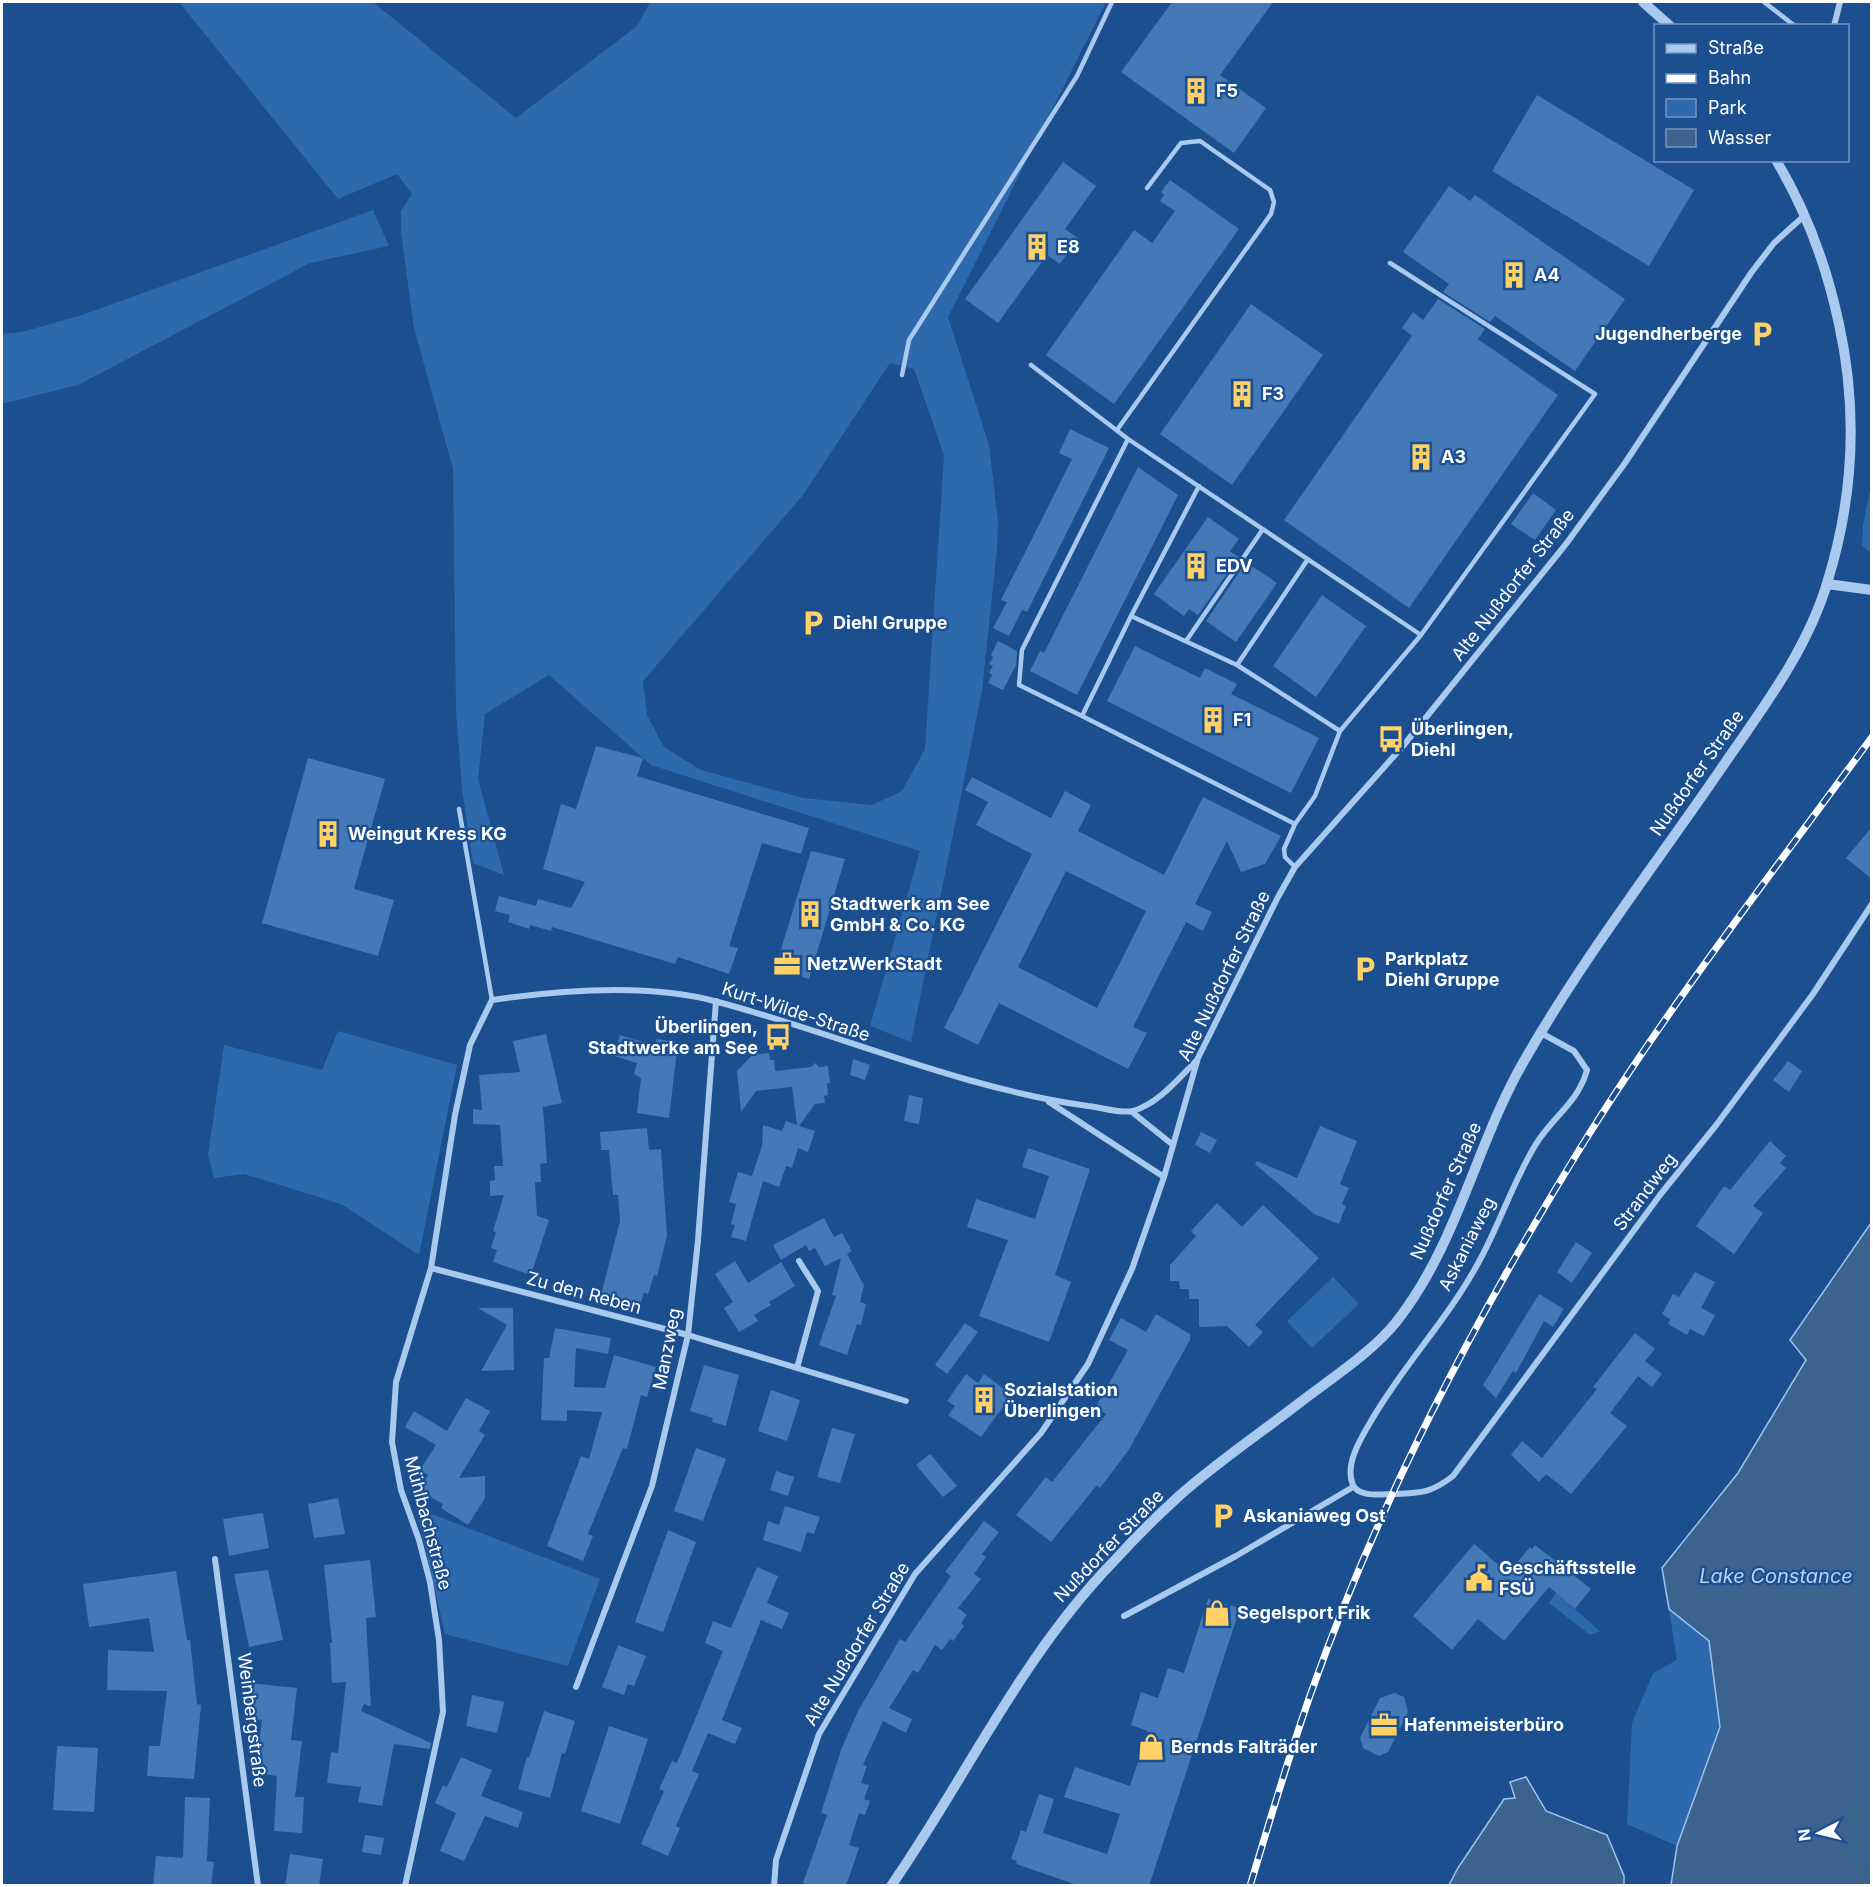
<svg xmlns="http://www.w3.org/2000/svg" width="1873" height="1887" font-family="Inter,sans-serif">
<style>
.green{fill:#2e69ad;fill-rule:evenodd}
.water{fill:#3c6290;stroke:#9cc4f0;stroke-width:1.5}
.building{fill:#4478b7;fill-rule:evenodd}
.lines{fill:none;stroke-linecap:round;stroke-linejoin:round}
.service{stroke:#a9c9ee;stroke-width:4.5}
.minor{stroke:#a9c9ee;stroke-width:6}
.tertiary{stroke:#a9c9ee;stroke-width:10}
.rail-casing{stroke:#fff;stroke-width:7}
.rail{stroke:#1b4f8f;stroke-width:4.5;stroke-dasharray:14;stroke-linecap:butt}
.labels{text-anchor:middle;stroke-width:4.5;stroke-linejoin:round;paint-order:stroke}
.poi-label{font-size:18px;font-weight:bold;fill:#fff;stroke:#1b4f8f;text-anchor:start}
.street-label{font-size:18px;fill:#fff;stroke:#1b4f8f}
.water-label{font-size:20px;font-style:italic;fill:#b5d3f5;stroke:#1b4f8f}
</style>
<rect width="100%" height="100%" fill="#1b4f8f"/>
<path class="green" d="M179,2H373L516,118L637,26L650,2H1106L948,317L989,445L998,521L997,549L982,691L911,1042L870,1026L920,851L651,765L549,675L485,714L478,779L504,875L473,863L462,789L456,710L453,469L414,328L401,232V211L412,194L397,174L338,199ZM890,363L914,369L944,455L925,749L902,791L872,805L803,798L701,770L664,747L647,715L643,681L803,495Z
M373,210L389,246L310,263L78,385L2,404V334L22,332L82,315Z
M1871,485L1872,553H1871L1862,546L1863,526Z
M338,1031L457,1065L419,1255L341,1204L244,1174L214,1178L208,1155L224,1045L322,1070Z
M1333,1277L1359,1304L1312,1348L1287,1321Z
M416,1508L600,1579L568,1666L445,1634Z
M1556,1593L1600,1631L1590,1635L1549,1603Z
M1669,1609L1709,1641L1720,1727L1677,1846L1627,1824L1632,1723L1653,1673L1677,1660Z"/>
<path class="water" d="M1871,1223V1885H1671L1677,1846L1720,1727L1709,1641L1669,1609L1662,1568L1738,1473L1806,1360L1790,1340Z
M1526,1777L1546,1811L1607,1835L1624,1876V1885H1449L1458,1868L1504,1799L1515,1798L1510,1782Z"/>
<path class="building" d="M1172,2H1273L1220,75L1266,108L1234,153L1121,72Z
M1537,95L1694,190L1649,266L1492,171Z
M1063,162L1096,186L1065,229L1078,238L1060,264L1047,255L998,323L965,299Z
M1170,180L1239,229L1114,404L1046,355L1134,230L1152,243L1175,211L1160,201L1164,195L1161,192Z
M1449,186L1470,201L1475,195L1625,299L1575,371L1495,316L1490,322L1443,292L1449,284L1403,252Z
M1438,299L1485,329L1478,339L1558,395L1409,608L1284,520L1412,336L1402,328L1413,312L1423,320Z
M1251,304L1323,355L1232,485L1160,434Z
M1070,429L1109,448L1027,612L1022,610L1009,636L993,628L1007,602L1001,600L1072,459L1059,453Z
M1138,467L1178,495L1077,695L1030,671L1040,651L1044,653Z
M1533,493L1556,510L1535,540L1511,524Z
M1208,517L1239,539L1230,551L1239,557L1198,615L1189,609L1184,616L1154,594Z
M1246,562L1277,583L1236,642L1206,621Z
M1322,595L1366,626L1316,697L1273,666Z
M998,641L1017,651L1016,665L1003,690L988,683L992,675L989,673L993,666L989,664L993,657L991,655Z
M1135,646L1200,678L1205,668L1237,684L1231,694L1319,738L1291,793L1107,701Z
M596,746L643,758L637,776L809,828L801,854L762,843L729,946L738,948L729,974L678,957L675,964L552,927L551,931L530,925L529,929L508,922L510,915L495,911L499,896L536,906L538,899L571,908L585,882L543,869L561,804L576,809Z
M308,758L385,779L354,889L394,900L378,956L262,923Z
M972,777L1051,818L1065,791L1091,805L1078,831L1164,875L1203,797L1281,836L1265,864L1241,872L1227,841L1195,904L1212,912L1203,931L1186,922L1133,1027L1147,1033L1128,1069L999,1003L978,1045L944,1028L1032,854L976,825L988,802L965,790ZM1066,871L1146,911L1097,1008L1018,967Z
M1872,827V879L1846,858Z
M811,851L845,859L809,979L775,969Z
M546,1034L562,1103L543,1107L547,1163L540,1164L541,1182H535L537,1216L549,1220L531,1275L493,1262L497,1250L491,1248L496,1232L493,1231L504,1195L490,1196V1181L495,1180L494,1166H503L500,1125L473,1124V1109L482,1110L479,1075L520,1072L513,1041Z
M620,1035L656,1046V1039L678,1042L669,1118L637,1113L641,1078L634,1074L637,1063L614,1056Z
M756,1051L760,1054L769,1053L770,1060H774L775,1071L811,1067L815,1063L819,1067L828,1066L830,1083H827L828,1095L824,1096L825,1103L815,1104L799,1126L815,1131L808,1152L798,1148L792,1168L786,1166L779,1187L763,1181L746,1241L731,1237L735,1225L731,1224L736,1204L729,1202L738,1172L752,1176L762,1146L763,1125L782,1131L786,1121L797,1125L792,1087L756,1091L741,1112L737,1071Z
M853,1059L870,1065L865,1080L850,1075Z
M1788,1061L1802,1071L1789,1092L1773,1080Z
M909,1095L923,1098L919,1124L904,1121Z
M1320,1126L1357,1141L1340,1184L1349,1188L1342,1204L1346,1206L1339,1224L1314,1214L1255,1164L1257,1161L1297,1178Z
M647,1128L649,1150L661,1149L667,1236L657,1276L654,1275L648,1294L644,1292L640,1306L601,1295L620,1221L618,1195H613L609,1150H601L600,1132Z
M1201,1132L1217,1140L1210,1153L1195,1145Z
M1770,1141L1786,1156L1780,1163L1786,1168L1753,1206L1763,1213L1734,1254L1696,1226L1724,1186L1730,1190Z
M1028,1148L1090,1169L1055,1275L1071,1282L1049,1342L979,1316L1008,1240L967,1227L976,1199L1035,1219L1049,1176L1022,1167Z
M1217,1203L1242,1227L1263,1205L1319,1258L1255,1325L1263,1332L1249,1347L1227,1326L1199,1327V1299H1189V1289H1180L1179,1281H1170V1265L1196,1236L1191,1231Z
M824,1218L834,1237L842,1233L852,1251L847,1254L864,1285L860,1302L866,1304L861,1325L857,1324L847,1355L819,1345L836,1296L832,1295L841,1258L825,1266L815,1248L809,1251L806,1245L781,1260L773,1245Z
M1576,1242L1592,1253L1572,1283L1557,1272Z
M735,1261L748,1283L781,1262L795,1286L769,1302L771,1305L754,1315L758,1321L739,1332L724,1308L733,1302L715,1274Z
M1695,1272L1715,1282L1701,1308L1715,1315L1704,1336L1690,1329L1687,1335L1668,1324L1670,1319L1662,1314L1673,1294L1679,1297Z
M1539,1294L1564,1309L1553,1327L1544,1321L1516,1373L1513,1371L1496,1398L1483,1385Z
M478,1308H513L514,1370L481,1371L507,1325Z
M1156,1314L1190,1334V1340L1128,1451L1100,1488L1097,1485L1051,1542L1016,1515L1046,1477L1052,1482L1106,1414L1095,1408L1128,1350L1109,1340L1121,1318L1146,1332Z
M965,1323L978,1332L947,1374L935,1365Z
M555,1328L611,1338L608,1354L576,1348L574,1387L605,1388L614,1355L656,1367L647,1397L641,1395L627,1449L623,1448L588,1534L593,1536L583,1561L547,1546L581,1456L589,1459L602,1412L567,1410V1421L541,1420L544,1358H549Z
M1635,1333L1655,1349L1645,1361L1662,1374L1652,1387L1638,1376L1610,1413L1627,1426L1571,1494L1546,1474L1539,1482L1511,1455L1522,1441L1542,1458L1597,1389L1593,1387Z
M704,1365L739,1375L726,1426L712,1422L713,1418L690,1411Z
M966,1374L978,1383L984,1374L1012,1395L981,1437L948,1415L955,1406L947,1401Z
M771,1390L800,1400L787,1441L758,1431Z
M466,1398L490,1411L479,1431L485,1435L459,1478L485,1476V1498L468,1525L441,1508L443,1504L419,1490L428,1475L420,1470L436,1445L405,1427L414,1411L447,1431Z
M832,1428L855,1434L840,1483L817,1477Z
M696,1448L726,1459L703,1521L674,1511Z
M930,1454L957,1486L943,1497L916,1465Z
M776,1471L794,1477L788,1496L770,1490Z
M338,1498L345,1534L314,1538L308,1504Z
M785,1506L820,1517L814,1534L807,1532L801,1552L763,1540L768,1521L779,1525Z
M263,1513L269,1548L229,1556L223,1519Z
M984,1521L999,1532L982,1554L986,1557L974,1574L981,1579L958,1608L967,1615L961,1623L964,1626L953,1641L950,1639L942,1650L935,1645L918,1673L913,1670L889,1708L912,1719L906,1733L883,1721L863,1765L867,1766L861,1783L869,1785L864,1799L870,1801L865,1815L859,1813L849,1845L859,1848L846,1886H812L803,1883L827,1815L821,1813L841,1750L858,1711L900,1639L905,1642L923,1616L951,1576L945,1572Z
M668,1530L696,1542L663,1632L635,1622Z
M1474,1544L1508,1573L1530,1547L1532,1549L1535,1545L1591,1589L1575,1609L1549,1587L1504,1641L1478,1619L1452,1650L1413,1616Z
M370,1560L376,1617L366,1618L371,1706L364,1704L361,1711L431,1743L430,1749L394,1744L382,1806L358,1802L361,1787L327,1783L331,1752L338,1753L346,1682L332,1683L330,1643H332L324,1565Z
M757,1567L778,1576L767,1603L789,1613L782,1629L761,1620L722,1720L742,1728L735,1744L708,1733L692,1771L699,1774L676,1826L680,1828L668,1856L641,1844L664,1791L659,1789L672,1761L677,1763L723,1651L705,1643L713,1621L731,1628Z
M268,1570L283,1640L249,1647L234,1574Z
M176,1571L187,1640H190L197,1704L201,1705L194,1779L147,1776L149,1746H160L167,1691L107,1690L108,1650L154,1652L149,1618L89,1627L83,1584Z
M1208,1599L1240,1608L1149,1886H1080L1016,1864L1017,1861L1011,1859L1021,1830L1026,1832L1039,1794L1054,1799L1043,1833L1107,1854L1120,1814L1064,1797L1075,1767L1130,1786L1148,1731L1131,1725L1141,1692L1158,1698L1168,1668L1184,1673Z
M618,1645L646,1656L634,1686L628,1684L624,1695L602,1687Z
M248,1683L297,1688L291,1740L302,1741L295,1797H304L302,1833L274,1831L277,1776L255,1773L262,1720L244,1718Z
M1395,1693L1404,1697L1408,1712L1388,1752L1379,1756L1363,1748L1360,1738L1380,1698Z
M472,1695L504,1702L497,1733L466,1726Z
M544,1711L575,1721L565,1754L562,1753L550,1798L518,1789L527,1757L529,1758Z
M609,1726L648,1739L620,1824L581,1811Z
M57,1746L98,1748L94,1812L53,1810Z
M461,1757L492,1770L481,1796L523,1812L518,1828L485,1816L464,1861L440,1851L456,1813L435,1803L443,1785L447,1787Z
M185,1797L210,1798L207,1861L214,1862L211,1886H153L156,1856L183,1858Z
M365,1835L384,1838L381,1855L362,1852Z
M290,1854L323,1859L319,1886H285Z"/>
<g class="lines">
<path class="service" d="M1764,2L1795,26
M1031,365L1128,439
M902,375L909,340L1077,76L1112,2
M1117,430L1271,214L1274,202L1270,190L1200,141L1181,143L1147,188
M1131,616L1199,486
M1186,641L1263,529
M1237,665L1308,559
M1082,716L1019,685L1022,650L1128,439L1421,635
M459,809L492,1000
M1295,824L1082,716L1131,616L1237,665L1340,731
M1295,867L1285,857L1284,849L1295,824L1315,796L1340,731L1421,635L1595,394L1390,263"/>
<path class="minor" d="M1834,26L1840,2
M1541,1033L1574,1051L1587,1070C1578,1103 1553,1116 1536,1144C1512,1183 1499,1227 1476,1267C1446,1321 1402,1367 1371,1421C1361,1438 1344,1465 1353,1485C1359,1498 1382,1494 1394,1494C1422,1493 1431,1493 1453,1476L1660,1195L1717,1124L1813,994L1872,904
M1049,1102L1164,1177
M1132,1112L1173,1145
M431,1268L688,1335L906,1401
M797,1368L818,1291L799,1261
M215,1559L258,1886
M1124,1616L1236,1556L1353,1487
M576,1687L652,1486L688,1335L698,1240L716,1001
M405,1886L443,1712L439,1640L430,1582L419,1540L401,1490L392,1442L396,1382L431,1268L455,1115L470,1045L492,1000C561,990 650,983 718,1002C842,1035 960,1088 1088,1106C1100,1107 1121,1114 1133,1111C1159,1103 1178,1079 1196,1061
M774,1886L776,1860L819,1734L915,1574L1041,1433L1088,1364L1132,1269L1164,1177L1198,1058L1278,897L1295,867L1403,746L1566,544L1625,463L1751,273L1774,243L1804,216"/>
<path class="tertiary" d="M1643,2L1670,26
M1827,584L1872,590
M891,1886C966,1778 1021,1657 1113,1562C1134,1539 1156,1517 1179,1496C1215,1464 1256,1436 1294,1407C1327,1381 1372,1353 1397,1321C1458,1243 1476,1144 1524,1061C1584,956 1659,860 1727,760C1766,704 1809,646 1828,580C1854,495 1858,411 1839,324C1827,268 1806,210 1776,160"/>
<defs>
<path id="rail" d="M1250,1886C1270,1820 1289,1755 1312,1690C1380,1499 1475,1319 1581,1147C1669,1005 1773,872 1872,737"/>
</defs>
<use href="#rail" class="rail-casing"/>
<use href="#rail" class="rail"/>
</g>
<defs>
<symbol id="building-bare" viewBox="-9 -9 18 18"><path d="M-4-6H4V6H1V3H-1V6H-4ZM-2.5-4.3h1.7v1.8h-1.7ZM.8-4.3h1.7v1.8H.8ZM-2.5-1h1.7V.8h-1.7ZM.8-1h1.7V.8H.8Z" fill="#ffd166" stroke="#1b4f8f" stroke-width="2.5" paint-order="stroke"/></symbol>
<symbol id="parking-bare" viewBox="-9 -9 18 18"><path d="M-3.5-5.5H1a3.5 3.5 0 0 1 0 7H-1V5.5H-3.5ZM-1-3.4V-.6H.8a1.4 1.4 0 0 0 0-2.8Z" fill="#ffd166" stroke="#1b4f8f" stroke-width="2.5" paint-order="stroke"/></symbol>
<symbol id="bus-bare" viewBox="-9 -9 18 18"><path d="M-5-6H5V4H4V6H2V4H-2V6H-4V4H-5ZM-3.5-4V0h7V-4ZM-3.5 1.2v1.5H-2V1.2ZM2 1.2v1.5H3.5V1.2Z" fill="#ffd166" stroke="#1b4f8f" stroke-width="2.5" paint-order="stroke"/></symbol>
<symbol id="office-bare" viewBox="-9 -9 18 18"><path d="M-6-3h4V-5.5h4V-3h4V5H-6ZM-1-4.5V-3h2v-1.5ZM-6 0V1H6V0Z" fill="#ffd166" stroke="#1b4f8f" stroke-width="2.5" paint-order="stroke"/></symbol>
<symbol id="civic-bare" viewBox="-9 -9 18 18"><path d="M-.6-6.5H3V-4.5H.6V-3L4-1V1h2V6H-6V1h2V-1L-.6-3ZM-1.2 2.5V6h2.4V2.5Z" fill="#ffd166" stroke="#1b4f8f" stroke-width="2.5" paint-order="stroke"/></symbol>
<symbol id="shop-bare" viewBox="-9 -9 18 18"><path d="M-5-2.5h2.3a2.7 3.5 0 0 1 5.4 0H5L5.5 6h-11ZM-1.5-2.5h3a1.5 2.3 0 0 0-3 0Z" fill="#ffd166" stroke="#1b4f8f" stroke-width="2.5" paint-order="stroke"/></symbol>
</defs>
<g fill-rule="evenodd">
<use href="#building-bare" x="1177" y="72" width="38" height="38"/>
<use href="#building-bare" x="1018" y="228" width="38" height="38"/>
<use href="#building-bare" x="1495" y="256" width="38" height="38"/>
<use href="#parking-bare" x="1743" y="315" width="38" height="38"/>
<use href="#building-bare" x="1223" y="375" width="38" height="38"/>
<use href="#building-bare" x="1402" y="438" width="38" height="38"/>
<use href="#building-bare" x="1177" y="547" width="38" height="38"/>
<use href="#parking-bare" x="794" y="604" width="38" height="38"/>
<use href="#building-bare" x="1194" y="701" width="38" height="38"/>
<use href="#bus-bare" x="1372" y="720" width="38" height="38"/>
<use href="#building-bare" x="309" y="815" width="38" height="38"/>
<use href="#building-bare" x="791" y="895" width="38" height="38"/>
<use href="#office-bare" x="768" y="945" width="38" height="38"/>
<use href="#parking-bare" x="1346" y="950" width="38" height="38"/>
<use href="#bus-bare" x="759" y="1018" width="38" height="38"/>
<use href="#building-bare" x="965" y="1381" width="38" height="38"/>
<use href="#parking-bare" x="1204" y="1497" width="38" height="38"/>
<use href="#civic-bare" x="1460" y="1559" width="38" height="38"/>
<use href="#shop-bare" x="1198" y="1594" width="38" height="38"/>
<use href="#office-bare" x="1365" y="1706" width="38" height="38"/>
<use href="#shop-bare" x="1132" y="1728" width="38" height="38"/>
</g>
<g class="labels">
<g class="poi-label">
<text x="1216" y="97">F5</text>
<text x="1057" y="253">E8</text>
<text x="1534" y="281">A4</text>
<text x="1742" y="340" text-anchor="end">Jugendherberge</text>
<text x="1262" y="400">F3</text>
<text x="1441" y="463">A3</text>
<text x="1216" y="572">EDV</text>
<text x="833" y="629">Diehl Gruppe</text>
<text x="1233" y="726">F1</text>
<text x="1411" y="735">Überlingen,<tspan x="1411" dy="21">Diehl</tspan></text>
<text x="348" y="840">Weingut Kress KG</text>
<text x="830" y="910">Stadtwerk am See<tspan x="830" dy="21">GmbH &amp; Co. KG</tspan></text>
<text x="1385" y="965">Parkplatz<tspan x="1385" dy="21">Diehl Gruppe</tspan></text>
<text x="807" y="970">NetzWerkStadt</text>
<text x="758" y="1033" text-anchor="end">Überlingen,<tspan x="758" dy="21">Stadtwerke am See</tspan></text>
<text x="1004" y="1396">Sozialstation<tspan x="1004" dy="21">Überlingen</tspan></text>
<text x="1243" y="1522">Askaniaweg Ost</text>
<text x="1499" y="1574">Geschäftsstelle<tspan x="1499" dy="21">FSÜ</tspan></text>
<text x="1237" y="1619">Segelsport Frik</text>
<text x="1404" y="1731">Hafenmeisterbüro</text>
<text x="1171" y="1753">Bernds Falträder</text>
</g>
<g class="street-label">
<text transform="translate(1513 585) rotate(-52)" y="6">Alte Nußdorfer Straße</text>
<text transform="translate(1697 773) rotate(-55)" y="6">Nußdorfer Straße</text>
<text transform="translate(1224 976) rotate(-64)" y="6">Alte Nußdorfer Straße</text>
<text transform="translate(796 1012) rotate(18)" y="6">Kurt-Wilde-Straße</text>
<text transform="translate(1446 1191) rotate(-66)" y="6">Nußdorfer Straße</text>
<text transform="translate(1645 1192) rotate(-53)" y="6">Strandweg</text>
<text transform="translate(1467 1244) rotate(-63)" y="6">Askaniaweg</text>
<text transform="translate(584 1293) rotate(15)" y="6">Zu den Reben</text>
<text transform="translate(667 1349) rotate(-79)" y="6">Manzweg</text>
<text transform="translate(428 1523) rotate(75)" y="6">Mühlbachstraße</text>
<text transform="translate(1109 1546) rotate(-46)" y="6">Nußdorfer Straße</text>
<text transform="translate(857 1644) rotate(-59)" y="6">Alte Nußdorfer Straße</text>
<text transform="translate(252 1720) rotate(83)" y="6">Weinbergstraße</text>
</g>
<g class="water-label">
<text x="1776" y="1583">Lake Constance</text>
</g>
</g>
<rect width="1873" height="1887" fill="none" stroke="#ffffff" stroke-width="6"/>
<rect x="1654" y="24" width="195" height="138" fill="#1b4f8f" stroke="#7695bc" stroke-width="1.5"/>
<rect x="1666" y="44" width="30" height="9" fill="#a9c9ee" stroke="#7695bc" stroke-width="1.5"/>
<text x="1708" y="54" font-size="18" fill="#ffffff">Straße</text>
<rect x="1666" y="74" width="30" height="9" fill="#ffffff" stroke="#7695bc" stroke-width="1.5"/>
<text x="1708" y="84" font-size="18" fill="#ffffff">Bahn</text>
<rect x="1666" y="99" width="30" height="18" fill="#2e69ad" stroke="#7695bc" stroke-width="1.5"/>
<text x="1708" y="114" font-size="18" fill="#ffffff">Park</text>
<rect x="1666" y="129" width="30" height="18" fill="#3c6290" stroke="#7695bc" stroke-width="1.5"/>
<text x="1708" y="144" font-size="18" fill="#ffffff">Wasser</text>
<g transform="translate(1819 1833) rotate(263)" stroke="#1b4f8f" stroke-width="4.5" paint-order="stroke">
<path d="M0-4.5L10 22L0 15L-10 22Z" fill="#ffffff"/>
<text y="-9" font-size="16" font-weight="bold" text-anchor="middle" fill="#ffffff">N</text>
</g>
</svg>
